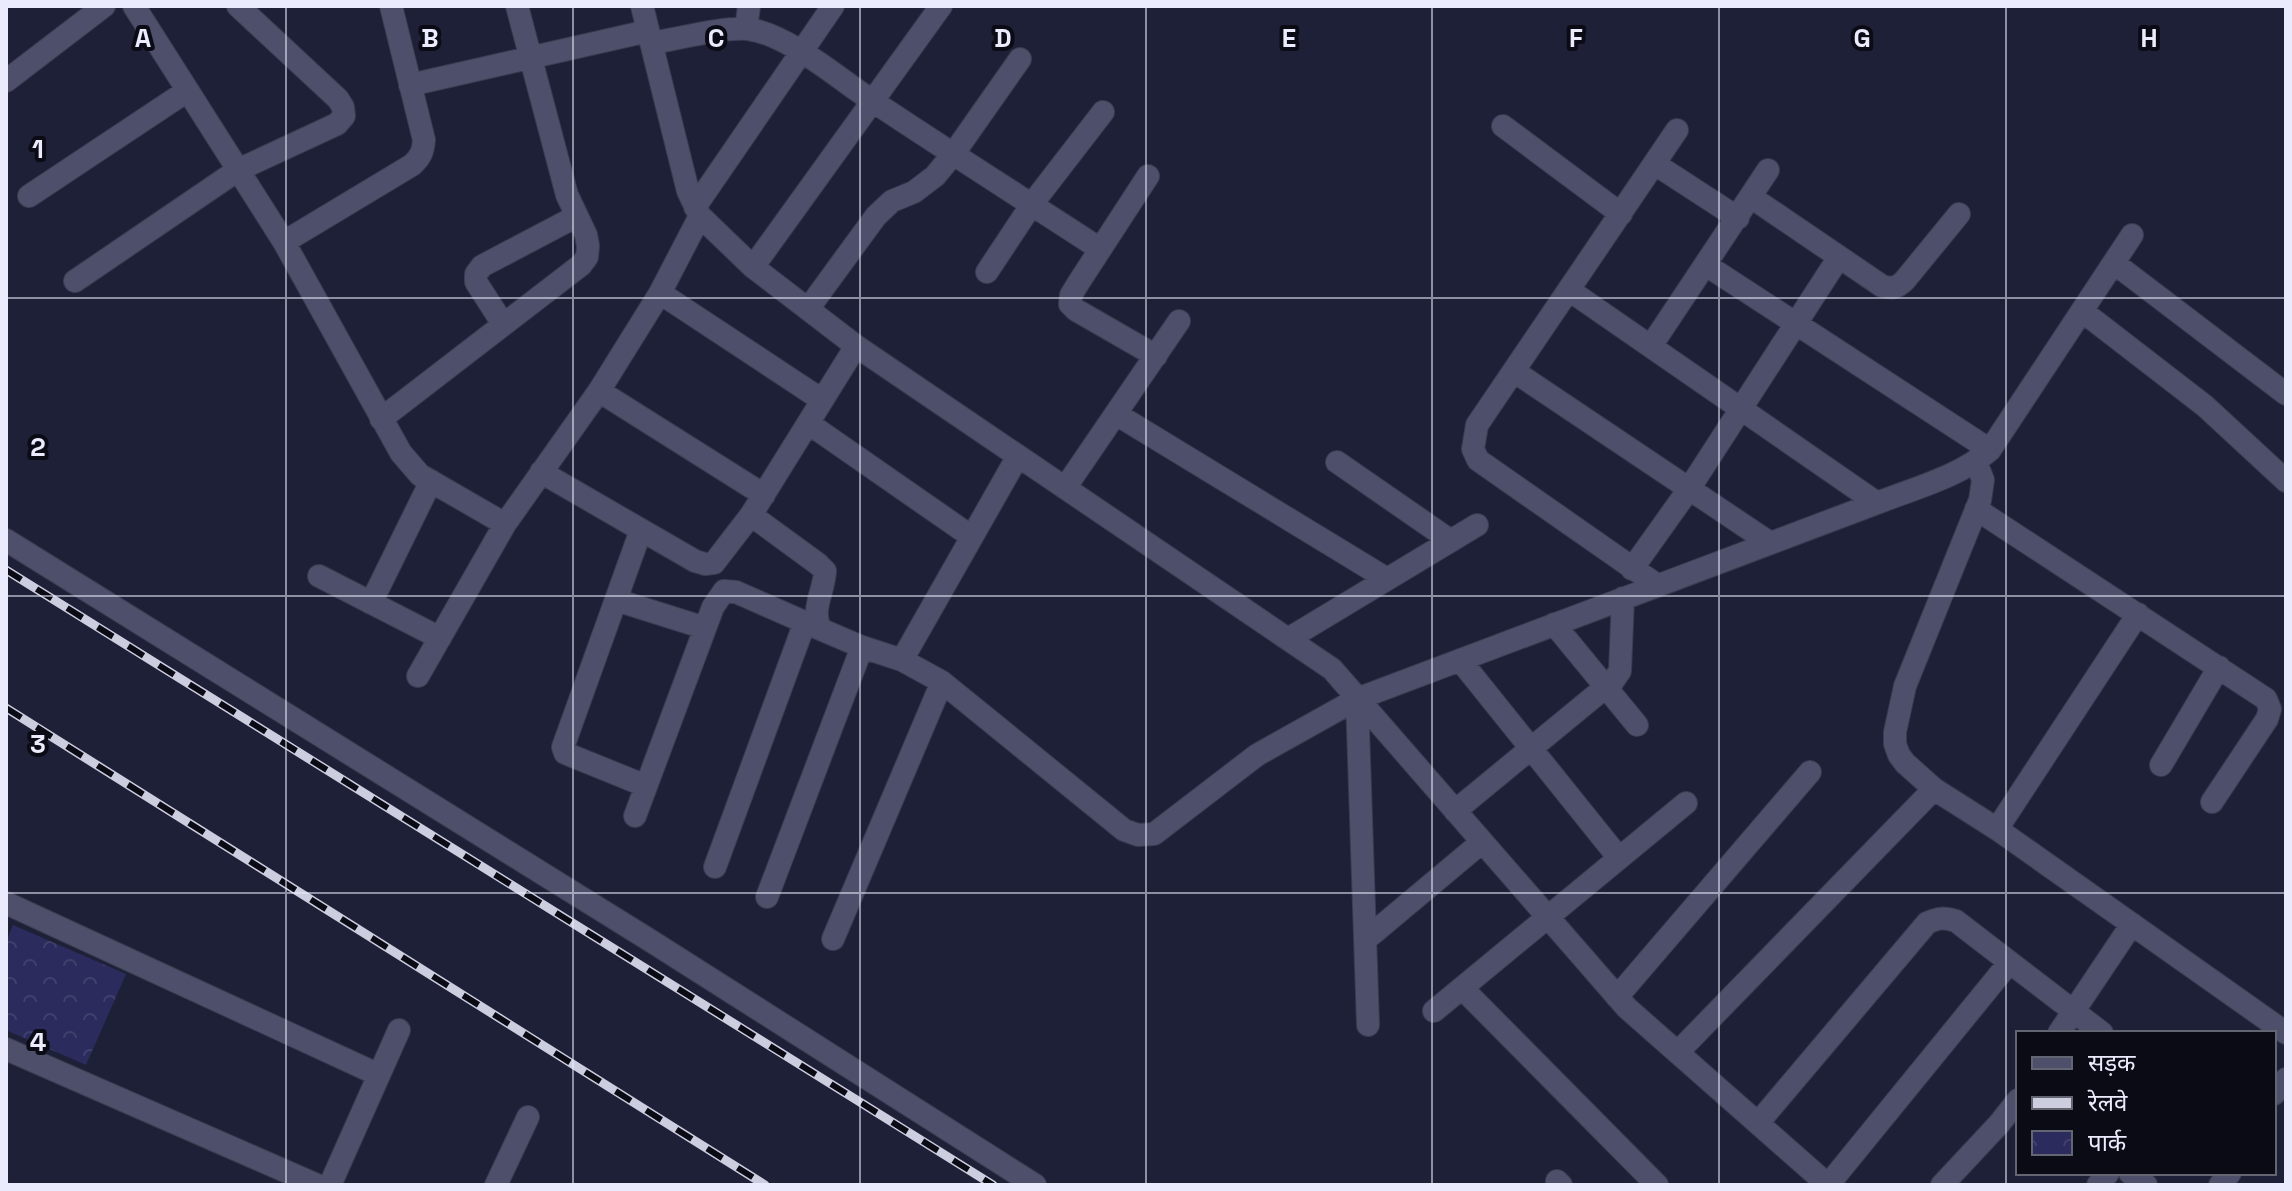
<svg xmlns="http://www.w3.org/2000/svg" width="2292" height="1191" font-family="'Space Grotesk','Noto Sans Devanagari',sans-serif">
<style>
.park{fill:url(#park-crowns)}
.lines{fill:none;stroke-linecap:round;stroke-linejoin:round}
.street-casing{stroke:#3a3b4f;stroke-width:24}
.street{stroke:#4e506b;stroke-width:22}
.rail-casing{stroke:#cccee0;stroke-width:9}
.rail{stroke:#0a0b15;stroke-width:6;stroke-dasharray:18;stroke-linecap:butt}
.grid{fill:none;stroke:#eaecfd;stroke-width:2;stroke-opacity:0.55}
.grid-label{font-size:26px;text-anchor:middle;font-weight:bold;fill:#eaecfd;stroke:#0a0b15;stroke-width:8;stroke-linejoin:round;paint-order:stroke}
</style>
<defs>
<pattern id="park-crowns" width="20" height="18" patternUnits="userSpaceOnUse" patternTransform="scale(2)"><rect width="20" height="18" fill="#2b2b5d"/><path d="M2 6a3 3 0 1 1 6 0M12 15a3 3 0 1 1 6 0" fill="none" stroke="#40406d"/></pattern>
</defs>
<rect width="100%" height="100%" fill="#1e2037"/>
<path class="park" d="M13,925L126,974L86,1065L6,1030V942Z"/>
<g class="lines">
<defs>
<path id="street" d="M134,6L284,242L412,165C421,157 423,151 424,140L391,6
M642,6L688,191L700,216L753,267L856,346L1332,669L1627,1008L1828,1185
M746,29L749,6
M651,43C678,39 721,27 748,29C788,34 840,80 874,102C949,152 1025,200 1100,249
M6,81L104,6
M410,85L648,31
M1503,126L1621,214
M1655,164L1738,218
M1148,176L1079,282L1071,295L1070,304L1076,310L1156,356
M29,196L187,91
M1751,197L1882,286C1893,289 1897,288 1905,280L1959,214
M695,207L833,6
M284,242L401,453L420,475L505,524
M2114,263L2286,394
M1706,265L1990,450
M753,267L941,6
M987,272L1032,204L1103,112
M75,281L238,170L337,124L344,116L343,107L338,99L238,6
M1569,290L1877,503
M660,293L822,400
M808,309L876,216L892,201L914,192L935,176L954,153L1020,59
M2082,311L2205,406L2286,481
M503,324L476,282V274L482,266L577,216
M1651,346L1768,170
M1515,372L1770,543
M599,391L764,495
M1116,414L1387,579
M381,419L581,265L587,257L588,246L586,235L567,195L517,6
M808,423L972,537
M1337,462L1451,541
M1976,462L1983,480L1980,500L1905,686L1895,732V744L1899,755L1905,763L1934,789L1997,829L2286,1033
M541,472L695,561L705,564L714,563L751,515L856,346
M1065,488L1179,321
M1976,509L2266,699L2270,709L2267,719L2212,802
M751,515L818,564L825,571C824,592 811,608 820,629L862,647L902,660L942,682L1124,830L1138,835L1154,834L1257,755L1357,699L1877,503C1915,488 1959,477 1990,450L2132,235
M641,530L563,747L565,753L572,756L646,786
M6,540L651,941L1035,1185
M1632,569L1689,489L1839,257
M319,576L440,638
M1657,585L1478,460L1473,449L1477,425L1677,130
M616,600L705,628
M371,603L431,481
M1554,624L1637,725
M1288,639L1477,525
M902,660L1018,456
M1460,660L1619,858
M418,676L505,524L599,391L660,293L700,216
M1357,699L1368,1025
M2161,765L2219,667
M1455,811L1613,681L1620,671L1623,598
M635,816L713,607L724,591L736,592L820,629
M1997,829L2138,614
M715,867L805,622
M767,897L862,647
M6,903L379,1075
M833,939L942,682
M1365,940L1482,842
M1462,988L1657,1185
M1617,997L1810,772
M1434,1011L1686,803
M2059,1033L2132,924
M6,1049L317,1185
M1678,1052L1934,789
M2274,1094L2286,1079
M1758,1123L1927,923C1938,918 1944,917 1956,921L2102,1033
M2130,1173L2146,1185
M1557,1181L1561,1185
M330,1185L399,1030
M496,1185L528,1117
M1828,1185L2009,963
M1942,1185L1999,1124L2018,1100
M2098,1185L2108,1173
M2220,1185L2230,1173"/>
</defs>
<use href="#street" class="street-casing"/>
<use href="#street" class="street"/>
<defs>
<path id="rail" d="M6,570L993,1185
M6,708L765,1185"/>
</defs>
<use href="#rail" class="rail-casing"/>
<use href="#rail" class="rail"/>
</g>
<path class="grid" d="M286,6V1185M573,6V1185M860,6V1185M1146,6V1185M1432,6V1185M1719,6V1185M2006,6V1185M6,298H2286M6,596H2286M6,893H2286"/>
<g class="grid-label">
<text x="143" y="47">A</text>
<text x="430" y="47">B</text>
<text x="716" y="47">C</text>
<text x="1003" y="47">D</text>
<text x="1289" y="47">E</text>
<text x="1576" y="47">F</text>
<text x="1862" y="47">G</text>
<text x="2149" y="47">H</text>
<text x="38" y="158">1</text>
<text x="38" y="456">2</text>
<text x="38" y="753">3</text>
<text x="38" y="1051">4</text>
</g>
<rect width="2292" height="1191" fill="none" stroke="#eaecfd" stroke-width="16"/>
<rect x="2016" y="1031" width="260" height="144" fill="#0a0b15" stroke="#646572" stroke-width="2"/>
<rect x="2032" y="1057" width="40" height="12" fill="#4e506b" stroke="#646572" stroke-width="2"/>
<text x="2088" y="1071" font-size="24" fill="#eaecfd">सड़क</text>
<rect x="2032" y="1097" width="40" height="12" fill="#cccee0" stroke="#646572" stroke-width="2"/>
<text x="2088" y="1111" font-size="24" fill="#eaecfd">रेलवे</text>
<rect x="2032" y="1131" width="40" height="24" fill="url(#park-crowns)" stroke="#646572" stroke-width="2"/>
<text x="2088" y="1151" font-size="24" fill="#eaecfd">पार्क</text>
</svg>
